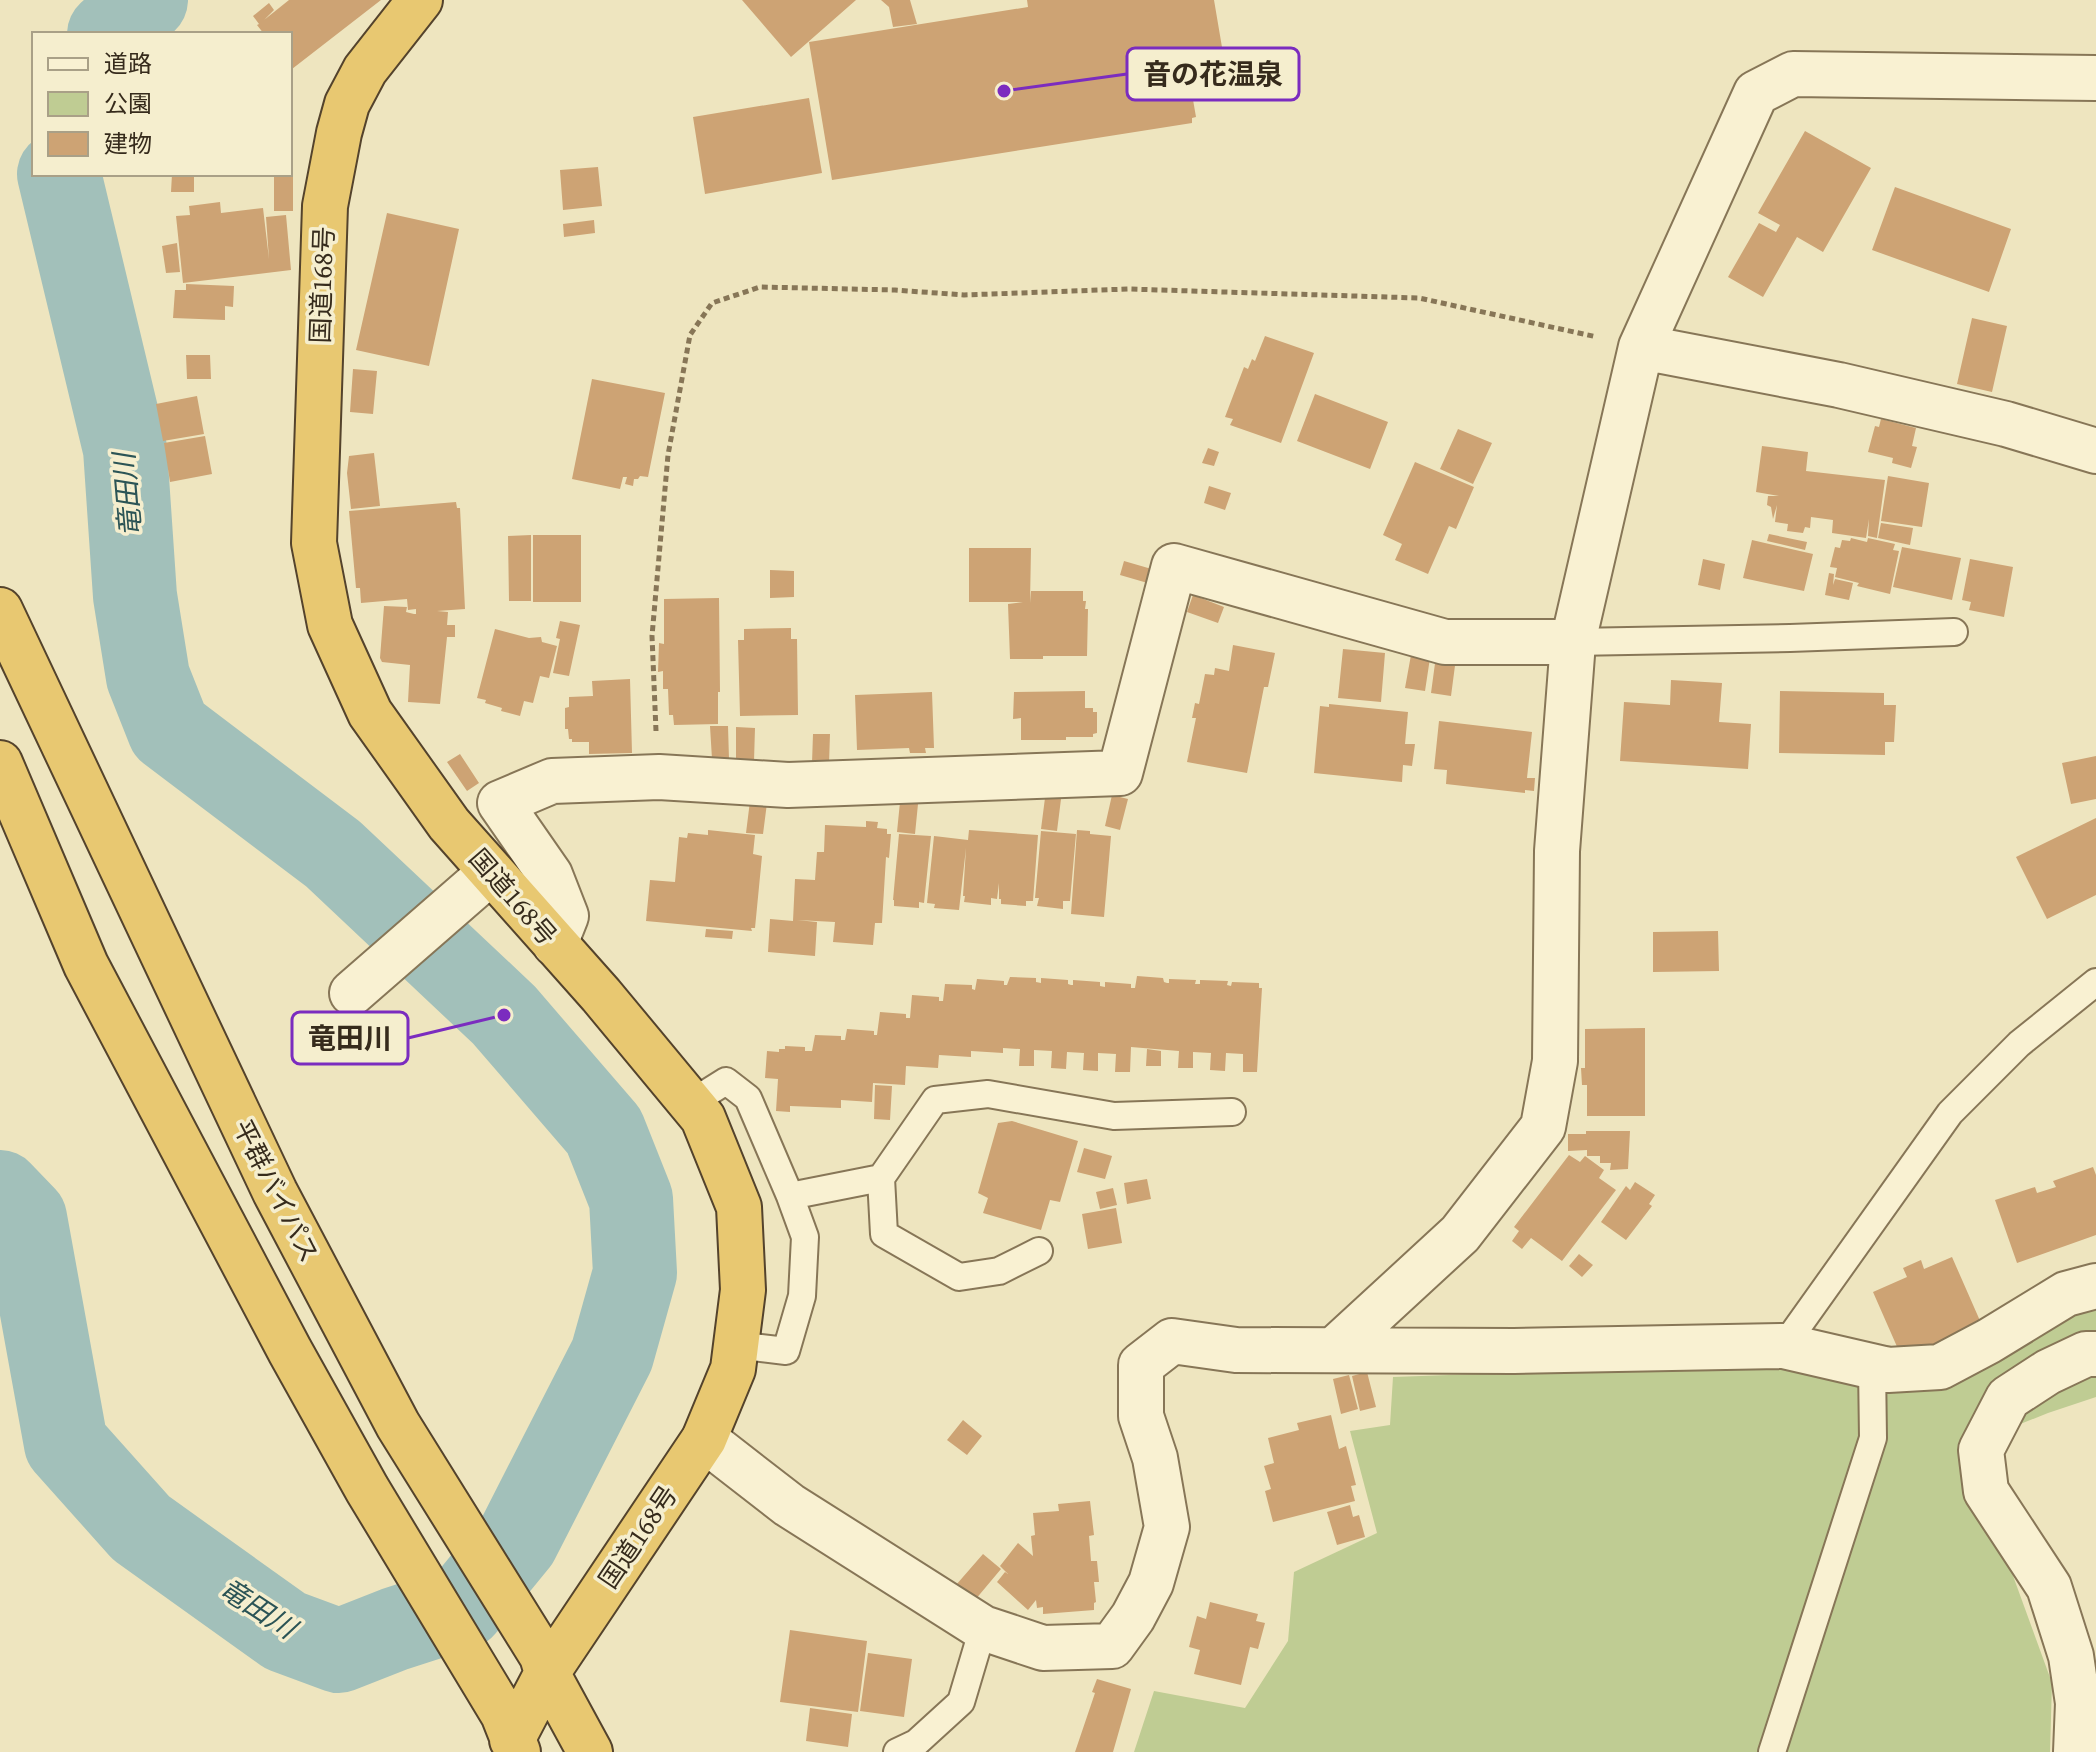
<svg xmlns="http://www.w3.org/2000/svg" width="2096" height="1752" font-family="'Source Serif 4','Noto Sans JP',serif">
<style>
.green{fill:#bfcc93}
.lines{fill:none;stroke-linecap:round;stroke-linejoin:round}
.river{stroke:#a2c0ba;stroke-width:84}
.building{fill:#cda374}
.service-casing{stroke:#877657;stroke-width:30}
.minor-casing{stroke:#877657;stroke-width:48}
.trunk-casing{stroke:#54432c;stroke-width:48}
.path{stroke:#877657;stroke-width:5;stroke-dasharray:6 4;stroke-linecap:butt}
.service{stroke:#f9f1d2;stroke-width:26}
.minor{stroke:#f9f1d2;stroke-width:44}
.trunk{stroke:#e8c871;stroke-width:44}
.labels{text-anchor:middle;stroke-width:7;stroke-linejoin:round;paint-order:stroke}
.street-label{font-size:26px;fill:#362b1c;stroke:#f5eece}
.water-label{font-size:28px;font-style:italic;fill:#2b5456;stroke:#f5eece}
.leader{fill:none;stroke:#7b2cbf;stroke-width:3}
.callout-dot{fill:#7b2cbf;stroke:#f5eece;stroke-width:3}
.callout{fill:#f5eece;stroke:#7b2cbf;stroke-width:3}
.callout-label{font-size:28px;text-anchor:middle;font-weight:bold;fill:#362b1c}
</style>
<rect width="100%" height="100%" fill="#eee5bf"/>
<path class="green" d="M2096,1299V1397L2048,1413L1978,1441L2008,1562L2052,1683L2050,1752H1134L1154,1691L1245,1708L1288,1641L1294,1572L1377,1533L1350,1431L1390,1425L1393,1377L1727,1365L1788,1366L1849,1385L1925,1387Z"/>
<g class="lines">
<path class="river" d="M109,34L146,0
M0,1192L25,1218L66,1444L141,1528L285,1631L339,1651L395,1629L463,1607L517,1541L612,1355L635,1273L631,1199L604,1131L504,1015L333,854L169,730L148,677L135,596L125,449L59,174"/>
</g>
<path class="building" d="M289,0H381L292,69L290,67V34H264L257,25L259,24L253,16L269,3L274,10L264,20Z
M742,0H856L791,57Z
M881,0H910L917,24L893,27L889,7Z
M1027,0H1214L1224,59L1187,65L1196,117L1192,118V123L832,180L809,42L1028,7Z
M809,98L822,173L705,194L693,117Z
M1805,131L1871,168L1823,252L1797,237L1763,297L1728,277L1759,223L1776,232L1780,225L1758,213Z
M598,167L602,206L563,210L560,170Z
M172,174H194V192H171Z
M274,177H293V211H274Z
M1895,187L2011,229L1989,292L1872,250Z
M220,202L221,213L263,208L269,259L266,217L286,215L291,270L183,283L176,216L190,215L189,206Z
M387,213L459,229L429,366L356,350Z
M594,220L595,233L564,237L563,224Z
M177,243L180,272L166,273L162,246Z
M186,284L234,286L233,307L225,306V320L173,318L175,290H186Z
M1972,318L2007,326L1992,392L1957,384Z
M1265,336L1314,353L1281,443L1230,425L1233,419L1225,417L1244,367L1248,369L1252,359L1255,361Z
M186,355H210L211,379H187Z
M353,369L377,371L373,414L350,412Z
M592,379L665,393L648,477L640,476L638,479H634L633,486L625,484L627,477H623L620,489L572,479Z
M1315,394L1388,422L1370,469L1297,441Z
M197,396L204,434L163,441L156,404Z
M1881,419L1916,428L1912,446L1917,447L1911,468L1892,463L1893,458L1868,452L1875,426L1879,427Z
M1458,429L1492,443L1473,484L1440,469Z
M205,436L212,474L170,482L164,443Z
M1762,446L1808,452L1806,471L1885,480L1877,538L1868,536L1869,519L1866,538L1832,533L1833,520L1811,517L1810,528L1805,527L1803,533L1787,531L1788,524L1775,522L1777,505L1773,519L1771,507L1767,505L1768,496H1779L1756,492Z
M1208,448L1219,452L1214,466L1202,463Z
M374,453L380,506L351,509L347,473L349,456Z
M1415,462L1474,487L1456,529L1449,526L1428,574L1395,560L1402,544L1383,535Z
M1888,476L1929,483L1922,527L1881,521Z
M1209,486L1231,493L1225,510L1204,503Z
M456,502L457,508H460L465,609L437,611L448,612L447,625H455V637H447L440,704L408,702L410,665L382,662L380,658L384,606L407,607L406,612L414,614H416V609L408,610L407,599L361,603L360,588H356L349,511Z
M1881,523L1913,528L1910,545L1878,538Z
M1769,534L1807,542L1805,550L1767,541Z
M531,535V601H509L508,536Z
M533,535H581V602H533Z
M1851,538L1867,542L1868,538L1895,544L1893,550L1899,551L1890,594L1857,586L1859,583L1835,577L1837,568L1830,567L1835,547L1840,548L1842,540L1850,541Z
M1752,540L1813,554L1804,591L1743,578Z
M1902,547L1961,558L1952,600L1893,587Z
M969,548H1031L1030,603L1031,591H1083V601H1086L1085,609H1088L1087,656H1043V659H1010L1008,604L1023,602H969Z
M1703,559L1725,564L1720,590L1698,585Z
M1970,559L2013,567L2004,617L1969,610L1971,602L1962,600Z
M1124,561L1155,570L1151,584L1120,575Z
M770,570L794,571V597L770,598Z
M1829,573L1834,574L1833,585L1835,579L1853,583L1849,600L1825,595Z
M1193,595L1224,607L1218,623L1187,612Z
M719,598L720,692H718V724L674,725L673,715H669L668,689H663V671L658,672L659,643L664,644V599Z
M560,621L580,625L569,676L553,673L560,639L556,638Z
M791,628V639H797L798,715L740,716L738,640H744V629Z
M495,629L529,638L541,637L542,642L557,646L549,678L540,676L533,703L524,701L520,716L501,711L502,708L485,703L486,700L477,698Z
M1233,645L1275,653L1268,687H1264L1247,773L1187,762L1196,718H1192L1195,703L1199,704L1205,674L1214,675L1215,668L1229,671Z
M1343,649L1385,653L1381,702L1338,698Z
M1411,655L1430,658L1425,691L1405,688Z
M1436,656L1456,658L1451,696L1431,693Z
M630,679L632,753L589,754V742H572V739H569L568,729H565V708L569,707V697L593,696L592,681Z
M1671,680L1722,683L1719,722L1751,724L1748,769L1620,761L1624,702L1670,705Z
M1085,691V708H1093V712H1097V733L1093,734V737H1066V740H1021V718L1013,719L1014,692Z
M1780,691L1884,693V705H1896L1894,742H1885V755L1779,753Z
M932,692L934,748H925L926,753H910L909,748L857,750L855,695Z
M1329,704L1408,712L1405,744H1415L1412,766L1403,765L1402,782L1314,773L1320,706L1329,707Z
M1439,721L1532,732L1527,778H1535L1534,791L1525,790V793L1446,784L1447,770L1434,769Z
M710,726H728L729,759H712Z
M736,727L755,728L754,761L736,760Z
M813,734H830L829,764L812,763Z
M460,754L479,783L467,791L447,762Z
M2096,756V799L2071,804L2062,763Z
M1112,795L1128,799L1120,830L1105,826Z
M1045,798L1061,799L1057,831L1041,829Z
M750,801L767,803L763,834L746,833Z
M900,802L918,804L915,834L897,832Z
M2096,818V895L2047,919L2016,857Z
M866,821L878,822L877,828L887,829V834H891L889,858L886,857L882,923H875L873,945L833,942L835,922L797,920L817,922L815,956L768,952L770,919L793,921L795,879L815,880L817,852H824L825,825L866,827Z
M708,830L755,835L753,854L762,856L755,928H751L752,931L646,921L650,880L675,882L679,837L687,838L688,833L708,835Z
M969,830L1038,835L1033,901H1026V906L1001,904V899H999V883L997,899L991,898V905L964,902L965,896H963L966,848L959,910L934,908L935,904L927,903L934,836L968,840Z
M1077,830L1090,831V834L1111,836L1104,917L1071,914Z
M1041,831L1076,834L1070,901H1063V909L1037,906L1039,898H1035Z
M899,834L931,836L924,903L919,902V908L894,906V900H893Z
M706,929L733,931L732,939L705,937Z
M1718,931L1719,971L1653,972V932Z
M1137,976L1163,978L1164,982L1167,983H1169V979L1196,980L1195,984H1200V980L1228,981L1227,985L1231,986L1232,982L1259,983V988H1262L1257,1072H1243V1054L1226,1053L1225,1071L1210,1070L1211,1053L1193,1052V1068H1178L1179,1051L1131,1047L1130,1072H1115L1116,1054L1098,1053V1071L1083,1070L1084,1053L1067,1052L1066,1069L1051,1068L1052,1051L1034,1050V1066H1019L1020,1049L1003,1048V1053L971,1051V1057L939,1055L938,1068L906,1066L905,1085L873,1083L872,1102L841,1100V1108L790,1106V1112L776,1111L778,1079L765,1078L767,1051L779,1052V1049H785V1046L805,1047V1051H812L815,1035L841,1036V1040H845L847,1029L874,1031V1035H877L880,1012L906,1014V1018H910L912,995L939,997V1001H943L945,984L972,985V989L975,990L977,979L1004,981V985H1007L1010,977L1036,978V982L1041,983V978L1068,980V984L1071,985H1073V980L1100,982V986L1105,987V982L1131,984V988H1135Z
M1645,1028V1116H1587V1085H1582L1581,1068H1585V1029Z
M1147,1049L1161,1051V1066H1146Z
M875,1085L892,1086L890,1120L874,1119Z
M1012,1121L1078,1141L1060,1202L1050,1200L1041,1230L983,1213L988,1198L978,1193L998,1123Z
M1586,1131H1630L1628,1169L1610,1170L1611,1163H1600V1156H1587V1150L1568,1151V1134H1586Z
M1084,1148L1112,1156L1105,1179L1077,1172Z
M1569,1155L1580,1162L1585,1156L1604,1170L1599,1178L1616,1190L1562,1261L1531,1238L1522,1249L1512,1241L1519,1231L1514,1227Z
M2093,1167L2096,1175V1235L2017,1263L1995,1200L2035,1187L2037,1193L2056,1187L2053,1181Z
M1147,1179L1151,1199L1127,1204L1124,1183Z
M1635,1182L1655,1195L1649,1204L1652,1206L1626,1240L1601,1222L1626,1186L1630,1190Z
M1113,1188L1117,1205L1100,1209L1096,1192Z
M1116,1208L1122,1243L1088,1249L1082,1214Z
M1579,1254L1593,1265L1582,1277L1569,1266Z
M1952,1257L1981,1323L1962,1339L1902,1358L1873,1292L1907,1277L1903,1268L1921,1260L1924,1269Z
M1367,1372L1376,1407L1360,1411L1352,1376Z
M1349,1375L1358,1409L1341,1414L1333,1379Z
M1331,1415L1339,1449L1346,1446L1356,1485L1351,1486L1355,1501L1273,1522L1265,1491L1271,1489L1264,1466L1274,1463L1268,1438L1299,1430L1297,1423Z
M963,1420L982,1436L967,1455L947,1440Z
M1090,1501L1094,1535L1089,1536L1091,1561H1097L1099,1582H1094L1096,1602L1094,1603V1610L1043,1614V1607L1037,1608L1036,1600L1028,1610L997,1582L1005,1572L1008,1574L1000,1566L1018,1543L1033,1556L1031,1536L1035,1535L1033,1513L1059,1511L1058,1504Z
M1350,1505L1353,1517L1359,1515L1365,1537L1337,1545L1327,1512Z
M983,1554L1001,1569L975,1600L956,1585Z
M1210,1602L1258,1614L1256,1621L1265,1623L1258,1649L1250,1647L1241,1685L1194,1674L1200,1650L1189,1647L1197,1616L1206,1619Z
M790,1630L867,1641L858,1712L780,1702Z
M868,1653L912,1659L904,1717L860,1711Z
M1097,1679L1131,1689L1113,1752H1075L1095,1693L1092,1692Z
M810,1708L852,1714L848,1747L806,1741Z"/>
<g class="lines">
<defs>
<path id="service" d="M1573,642L1790,638L1954,632
M691,1103L726,1081L748,1098L790,1196L805,1237L802,1296L786,1351L736,1345
M881,1178L884,1234L959,1277L999,1271L1039,1251
M790,1196L881,1178L935,1100L988,1094L1114,1116L1232,1112
M1784,1346L1950,1113L2019,1044L2096,982
M897,1752L916,1743L961,1702L983,1628
M1772,1752L1873,1438L1872,1366"/>
<path id="minor" d="M1641,347L1839,385L2006,424L2096,451
M555,944L566,916L550,875L500,803L552,781L659,777L788,785L1120,773L1174,566L1445,642H1573L1641,347L1756,93L1793,74L2096,78
M352,993L491,872
M1334,1350L1460,1234L1543,1127L1555,1061L1557,851L1573,642
M704,1439L789,1505L983,1628L1043,1648L1112,1646L1133,1617L1151,1583L1167,1527L1155,1458L1141,1416V1365L1172,1341L1236,1350L1514,1351L1784,1346L1888,1370L1940,1367L1989,1341L2066,1294L2096,1286
M2076,1752L2078,1703L2071,1656L2049,1587L1986,1491L1981,1450L2008,1398L2048,1372L2086,1354H2096"/>
<path id="trunk" d="M420,0L365,70L347,104L339,133L325,206L314,543L330,625L370,713L449,824L601,995L703,1118L739,1207L743,1290L733,1369L704,1439L547,1673L512,1740
M0,610L275,1192L398,1425L542,1656L547,1673L590,1752
M0,763L86,965L290,1351L367,1489L503,1714L518,1752"/>
</defs>
<use href="#service" class="service-casing"/>
<use href="#minor" class="minor-casing"/>
<use href="#trunk" class="trunk-casing"/>
<path class="path" d="M656,731L652,636L668,455L690,335L712,303L760,287L895,290L964,295L1128,289L1419,298L1597,337"/>
<use href="#service" class="service"/>
<use href="#minor" class="minor"/>
<use href="#trunk" class="trunk"/>
</g>
<g class="labels">
<g class="street-label">
<text transform="translate(322 285) rotate(-88)" y="9">国道168号</text>
<text transform="translate(513 897) rotate(49)" y="9">国道168号</text>
<text transform="translate(276 1191) rotate(63)" y="9">平群バイパス</text>
<text transform="translate(638 1537) rotate(-56)" y="9">国道168号</text>
</g>
<g class="water-label">
<text transform="translate(127 495) rotate(-95)" y="10">竜田川</text>
<text transform="translate(258 1608) rotate(33)" y="10">竜田川</text>
</g>
</g>
<path class="leader" d="M1004 91L1127 74M504 1015L408 1038"/>
<g class="callout-dot">
<circle cx="1004" cy="91" r="8"/>
<circle cx="504" cy="1015" r="8"/>
</g>
<g class="callout">
<rect x="1127" y="48" width="172" height="52" rx="8"/>
<rect x="292" y="1012" width="116" height="52" rx="8"/>
</g>
<g class="callout-label">
<text x="1213" y="84">音の花温泉</text>
<text x="350" y="1048">竜田川</text>
</g>
<rect x="32" y="32" width="260" height="144" fill="#f5eece" stroke="#a9a087" stroke-width="2"/>
<rect x="48" y="58" width="40" height="12" fill="#f9f1d2" stroke="#a9a087" stroke-width="2"/>
<text x="104" y="72" font-size="24" fill="#362b1c">道路</text>
<rect x="48" y="92" width="40" height="24" fill="#bfcc93" stroke="#a9a087" stroke-width="2"/>
<text x="104" y="112" font-size="24" fill="#362b1c">公園</text>
<rect x="48" y="132" width="40" height="24" fill="#cda374" stroke="#a9a087" stroke-width="2"/>
<text x="104" y="152" font-size="24" fill="#362b1c">建物</text>
</svg>
